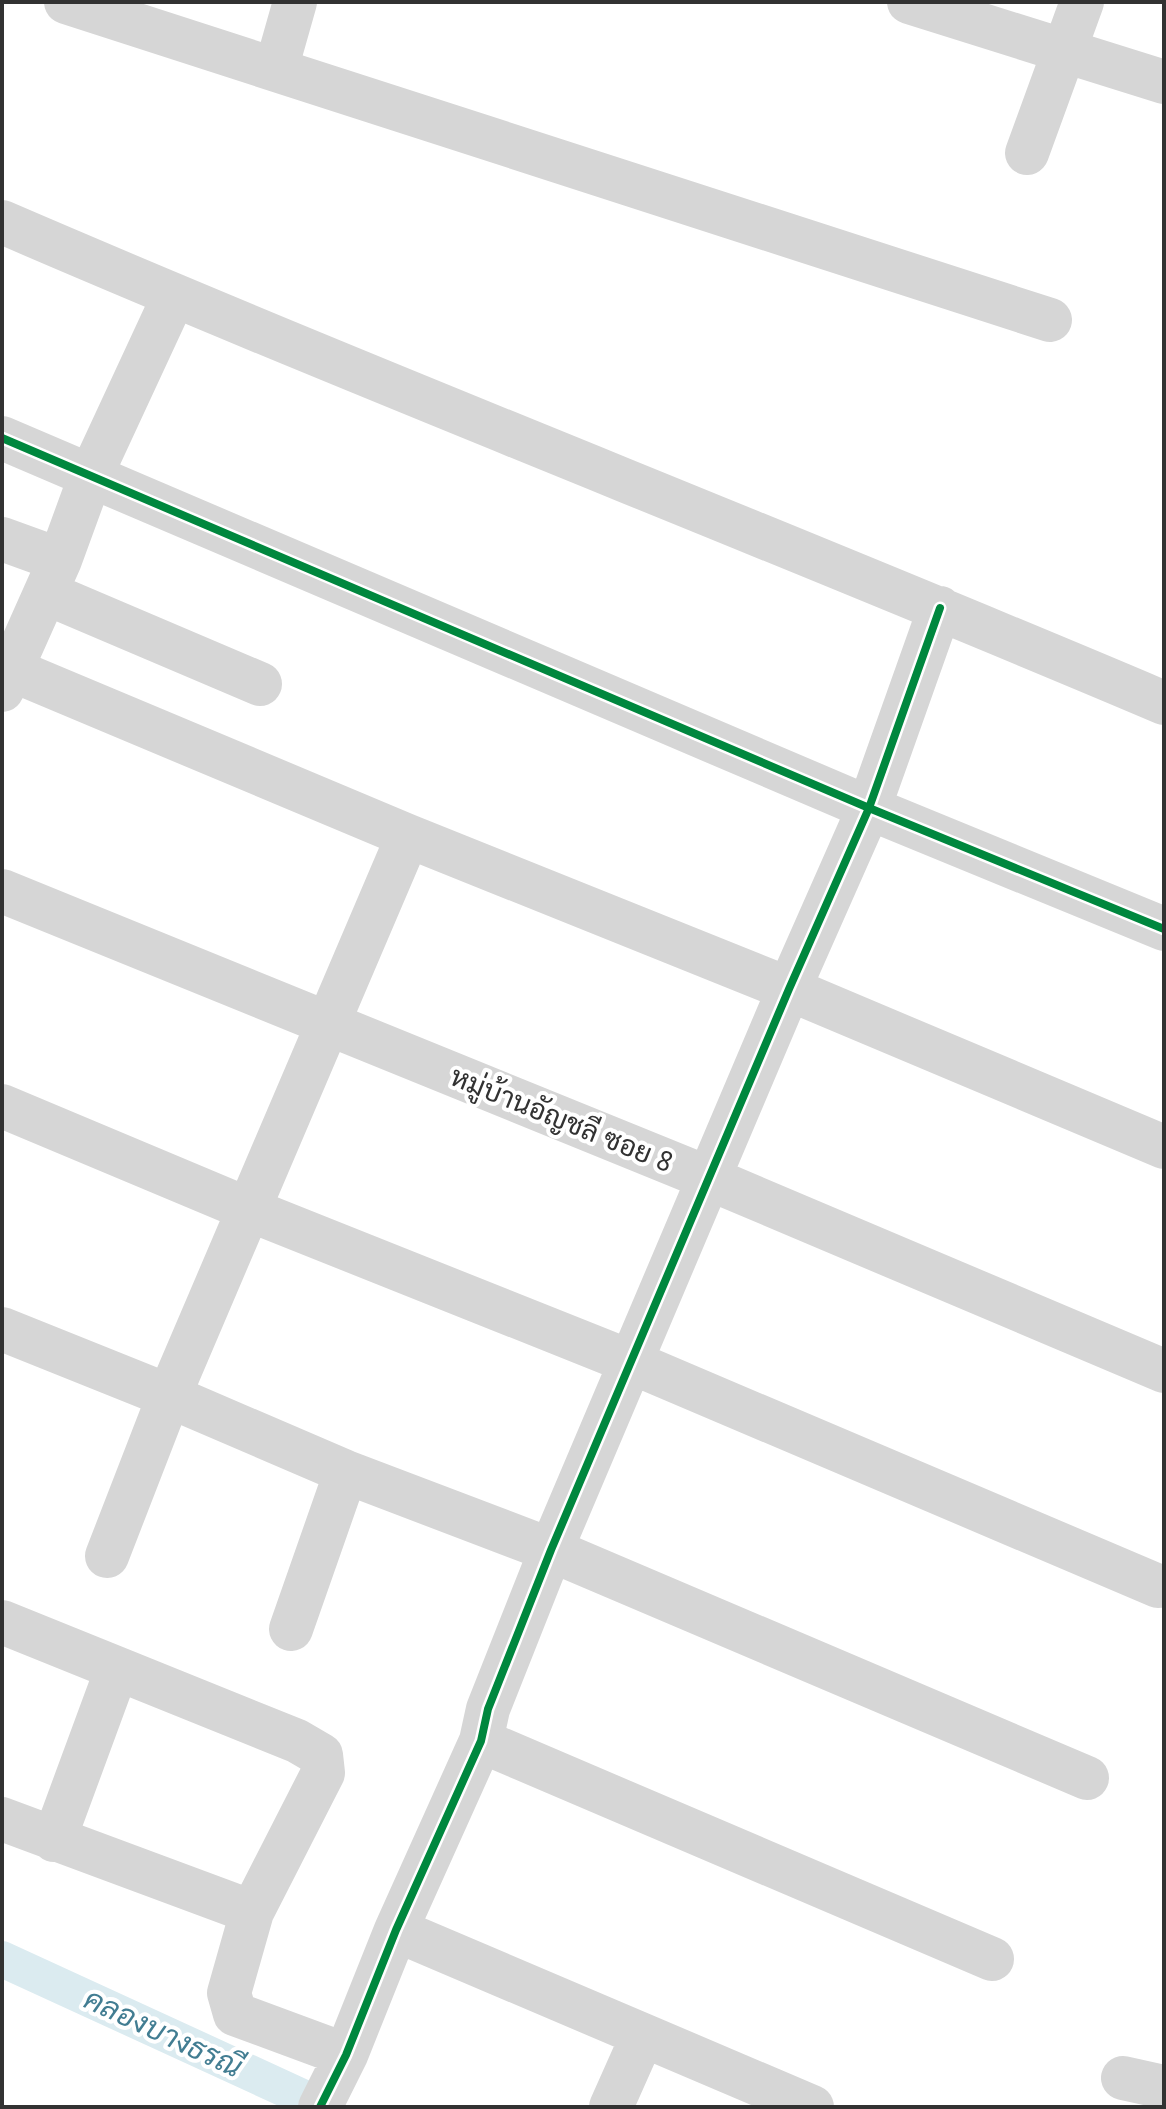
<svg xmlns="http://www.w3.org/2000/svg" width="1166" height="2109" font-family="'PT Sans',Sarabun,sans-serif">
<style>
.lines{fill:none;stroke-linecap:round;stroke-linejoin:round}
.canal{stroke:#dbebf0;stroke-width:36}
.minor{stroke:#d6d6d6;stroke-width:44}
.cycleway-casing{stroke:#fff;stroke-width:13}
.cycleway{stroke:#00873e;stroke-width:8}
.labels{text-anchor:middle;stroke-width:8;stroke-linejoin:round;paint-order:stroke}
.street-label{font-size:28px;fill:#323232;stroke:#fff}
.water-label{font-size:30px;font-style:italic;fill:#427d92;stroke:#fff}
</style>
<rect width="100%" height="100%" fill="#fff"/>
<g class="lines">
<path class="canal" d="M2,1959L324,2107"/>
<path class="minor" d="M66,2L1050,320
M909,2L1164,82
M276,69L295,2
M1027,153L1082,2
M2,222C387,388 778,539 1164,703
M2,438L869,808L1164,929
M2,539L60,560
M46,593L260,684
M10,669L408,836L789,989L1164,1147
M2,690L60,560L91,475L174,296
M2,891L708,1178L1164,1371
M2,1106L250,1210L631,1362L1158,1586
M2,1329L169,1396L346,1472L551,1550L1087,1778
M107,1556L169,1396L408,836
M2,1622L297,1741L321,1755L323,1773L252,1912L229,1993L235,2014L346,2055
M291,1629L346,1472
M481,1741L992,1959
M2,1819L252,1912
M54,1840L117,1669
M396,1930L812,2107
M1123,2078L1164,2087
M320,2107L346,2055L396,1930L481,1741L488,1709L551,1550L789,989L869,808L940,608
M611,2107L643,2035"/>
<defs>
<path id="cycleway" d="M2,438L869,808L1164,929
M320,2107L346,2055L396,1930L481,1741L488,1709L551,1550L789,989L869,808L940,608"/>
</defs>
<use href="#cycleway" class="cycleway-casing"/>
<use href="#cycleway" class="cycleway"/>
</g>
<g class="labels">
<g class="street-label">
<text transform="translate(562 1119) rotate(22)" y="10">หมู่บ้านอัญชลี ซอย 8</text>
</g>
<g class="water-label">
<text transform="translate(163 2033) rotate(25)" y="10">คลองบางธรณี</text>
</g>
</g>
<rect width="1166" height="2109" fill="none" stroke="#323232" stroke-width="8"/>
</svg>
